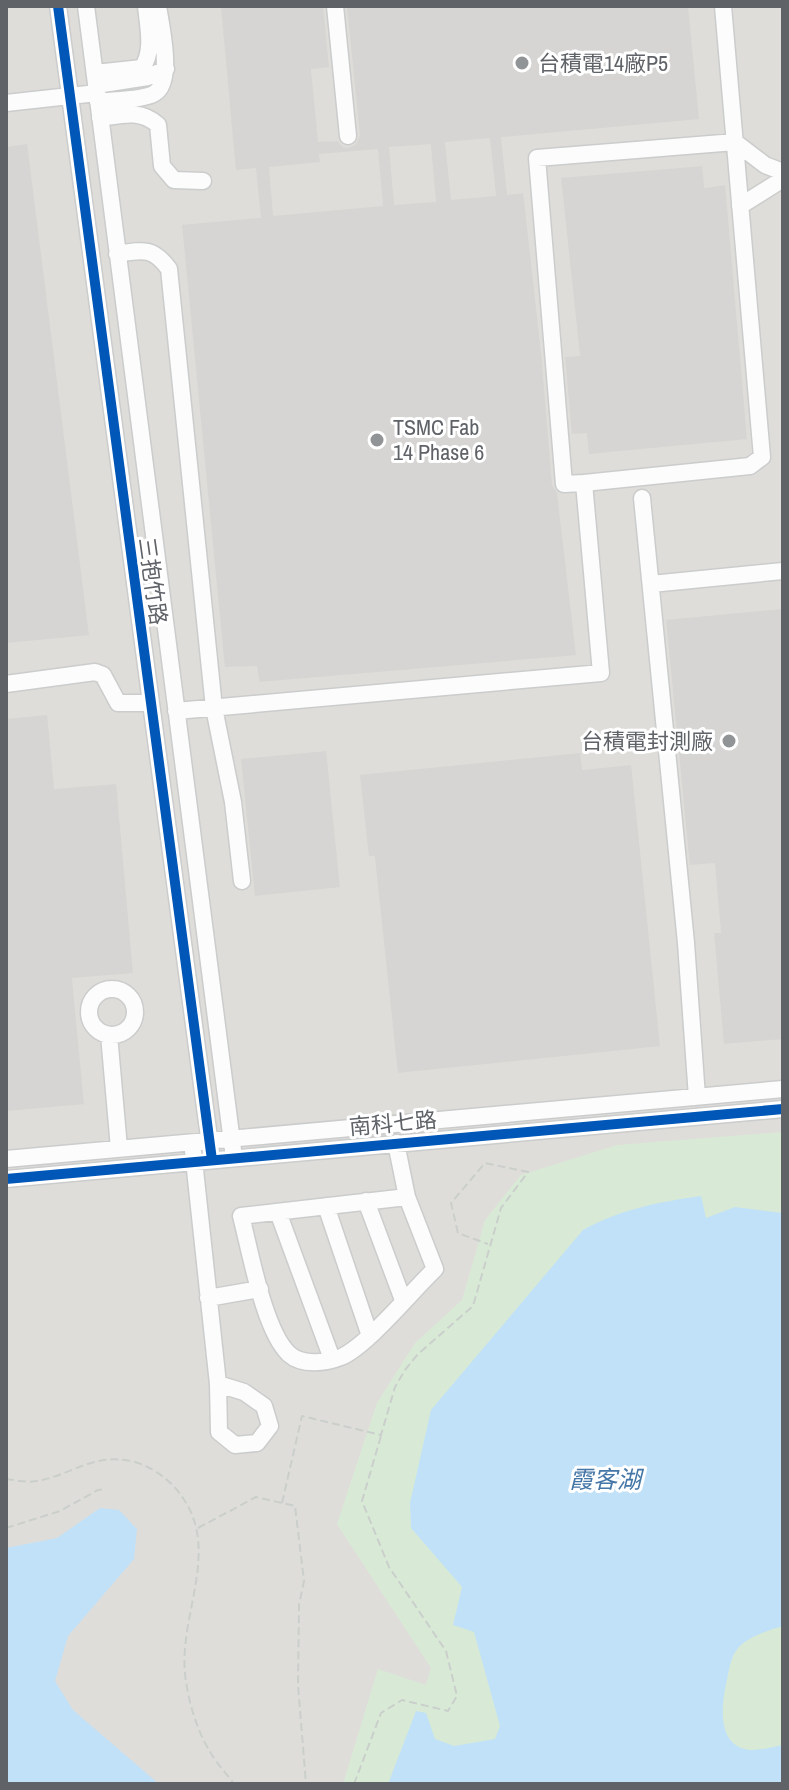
<svg xmlns="http://www.w3.org/2000/svg" width="789" height="1790" font-family="'Archivo Narrow','Noto Sans TC',sans-serif">
<style>
.industrial{fill:#dfddda}
.green{fill:#d8ead6}
.water{fill:#c0e1f7}
.building{fill:#d6d5d3;stroke:#deddd9;stroke-width:2;fill-rule:evenodd}
.lines{fill:none;stroke-linecap:round;stroke-linejoin:round}
.minor-casing{stroke:#cbcccc;stroke-width:19}
.path{stroke:#cacfcc;stroke-width:2;stroke-dasharray:8 4;stroke-linecap:butt}
.minor{stroke:#fdfcfc;stroke-width:16}
.cycleway-casing{stroke:#fff;stroke-width:15}
.cycleway{stroke:#0057b8;stroke-width:10}
.poi-dot{fill:#919496;stroke:#fff;stroke-width:3}
.labels{text-anchor:middle;stroke-width:6;stroke-linejoin:round;paint-order:stroke}
.poi-label{font-size:22px;fill:#5f6368;stroke:#fff;text-anchor:start}
.street-label{font-size:22px;fill:#5f6368;stroke:#fff}
.water-label{font-size:24px;font-style:italic;fill:#4476a7;stroke:#fff}
</style>
<rect width="100%" height="100%" fill="#efeeea"/>
<path class="industrial" d="M6,6H783V1784H6Z"/>
<path class="green" d="M783,1132V1784H343L378,1669L426,1685L431,1668L337,1524L377,1403L415,1343L462,1300L485,1220L521,1175L617,1145Z"/>
<path class="water" d="M701,1196L706,1218L735,1207L783,1213V1626C769,1630 747,1637 738,1648C730,1657 729,1672 726,1684C721,1708 717,1748 752,1750C762,1750 773,1747 783,1745V1784H388L416,1711L426,1713L435,1739L454,1746L495,1739L500,1726L474,1632L453,1625L462,1587L411,1528L410,1503L431,1410L583,1230C621,1209 659,1202 701,1196Z
M100,1508L119,1510L137,1529L134,1559L68,1636L55,1681L73,1710L159,1784H6V1548L57,1538Z"/>
<path class="building" d="M220,6H324L330,68L312,70L319,141L338,140L343,146L348,147L355,144L359,135L346,6H689L700,120L502,138L508,194L524,192L542,353L553,485L558,493L577,656L259,683L256,667L224,668L181,224L260,217L255,169L235,171ZM489,139L495,195L452,199L446,143ZM430,145L435,201L395,204L390,148ZM377,150L382,205L274,215L270,168L321,163L320,155Z
M28,143L90,636L6,644V146Z
M703,165L705,187L726,184L748,440L588,455L586,434L571,435L564,356L579,355L560,177Z
M783,608V1040L723,1045L713,932H720L714,864L689,866L665,619Z
M48,714L55,788L117,783L134,974L73,979L85,1105L6,1112V718Z
M327,750L341,888L254,897L240,758Z
M581,752L583,769L632,764L661,1047L397,1074L374,857H368L359,774Z"/>
<g class="lines">
<defs>
<path id="minor" d="M58,6L212,1160
M86,6L234,1158
M335,6L348,136
M95,73L142,68C154,51 148,27 146,6
M96,85L148,77L166,69
M98,102C111,100 145,100 155,93C174,81 161,26 158,6
M6,103L97,93
M100,118C122,115 140,109 158,125L162,166L174,180L203,181
M740,206L783,179
M117,254C143,250 153,247 169,269L214,708L233,802L242,881
M584,483L750,466L762,457L723,6
M642,498L686,943L697,1097
M651,584L783,571
M6,684L95,672L103,675L118,703H149
M176,711L601,673L584,483L564,484L537,158L735,142L765,165L783,172
M89 1012a23 23 0 1 1 46 0a23 23 0 1 1-46 0Z
M109,1035L119,1148
M396,1143L407,1197L435,1269C412,1291 367,1346 341,1357C326,1363 302,1366 289,1354C264,1331 250,1250 241,1216L407,1197
M193,1151L218,1384L219,1432L235,1445L257,1443L270,1426L264,1406L244,1392L218,1384
M6,1159L783,1089
M6,1179L783,1109
M366,1201L403,1300
M326,1206L370,1336
M278,1212L332,1359
M208,1298L260,1289"/>
</defs>
<use href="#minor" class="minor-casing"/>
<path class="path" d="M6,1479C16,1480 27,1483 36,1481C71,1476 91,1453 131,1461C149,1465 166,1477 177,1490C224,1546 179,1611 185,1674C188,1701 197,1732 212,1755C218,1765 227,1774 234,1784
M282,1503L302,1416L381,1435L395,1387L405,1370L418,1354L473,1306L501,1208L528,1172L485,1163L451,1203L458,1233L488,1244
M6,1528L60,1511L98,1490L106,1489
M198,1528L256,1497L295,1506L304,1581L299,1605L298,1685L306,1784
M354,1784L381,1713L402,1700L448,1711L457,1696L446,1651L389,1567L362,1501L381,1436"/>
<use href="#minor" class="minor"/>
<defs>
<path id="cycleway" d="M58,6L212,1160
M6,1179L783,1109"/>
</defs>
<use href="#cycleway" class="cycleway-casing"/>
<use href="#cycleway" class="cycleway"/>
</g>
<g class="poi-dot">
<circle cx="522" cy="63" r="8"/>
<circle cx="377" cy="440" r="8"/>
<circle cx="729" cy="741" r="8"/>
</g>
<g class="labels">
<g class="poi-label">
<text x="538" y="71">台積電14廠P5</text>
<text x="393" y="435">TSMC Fab<tspan x="393" dy="25">14 Phase 6</tspan></text>
<text x="713" y="749" text-anchor="end">台積電封測廠</text>
</g>
<g class="street-label">
<text transform="translate(153 581) rotate(82)" y="8">三抱竹路</text>
<text transform="translate(393 1123) rotate(-5)" y="8">南科七路</text>
</g>
<g class="water-label">
<text x="605" y="1488">霞客湖</text>
</g>
</g>
<rect width="789" height="1790" fill="none" stroke="#5f6368" stroke-width="16"/>
</svg>
